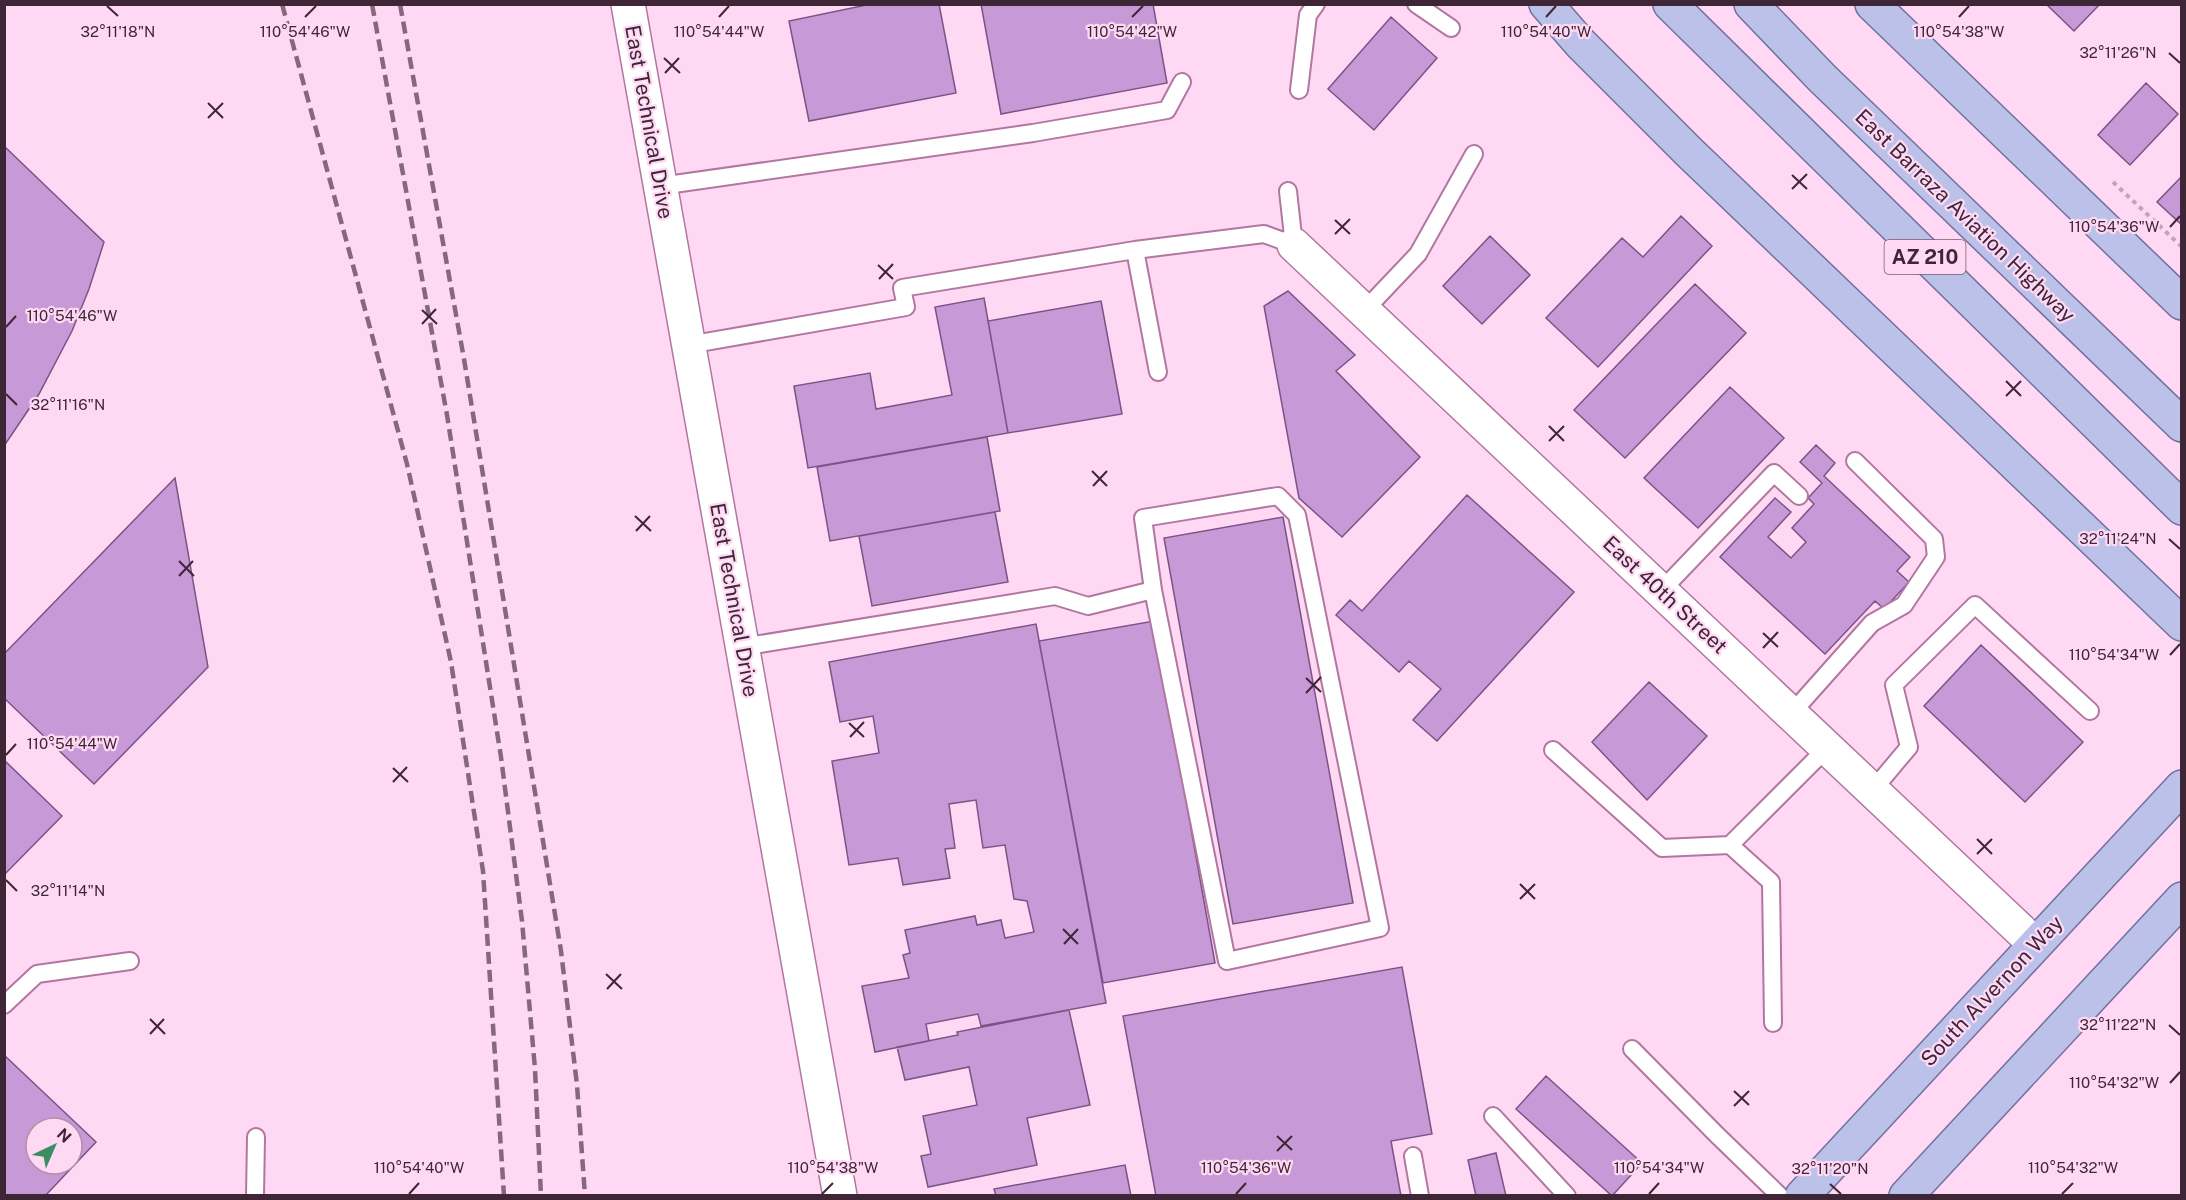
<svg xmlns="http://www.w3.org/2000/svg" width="2186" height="1200" font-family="'Public Sans',sans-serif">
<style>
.building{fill:#c799d7;stroke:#7a5487;stroke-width:1.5;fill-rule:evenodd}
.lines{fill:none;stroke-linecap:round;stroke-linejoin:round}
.service-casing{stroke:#b177a1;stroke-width:20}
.minor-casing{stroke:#b177a1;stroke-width:36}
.primary-casing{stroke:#7270a0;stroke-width:36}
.path{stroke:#c4a2b9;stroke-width:4;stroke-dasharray:4.5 4.5;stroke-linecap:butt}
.service{stroke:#fff;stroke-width:16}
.minor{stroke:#fff;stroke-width:33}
.primary{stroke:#bbc1e8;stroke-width:33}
.rail{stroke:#85687d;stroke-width:4.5;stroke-dasharray:12 6;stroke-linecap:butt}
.ticks{fill:none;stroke:#3e2637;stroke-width:2}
.labels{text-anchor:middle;stroke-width:4.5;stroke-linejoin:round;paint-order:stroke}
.shield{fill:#ffd9f3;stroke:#785c6f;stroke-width:1.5}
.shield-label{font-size:20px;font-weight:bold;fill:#3e2637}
.street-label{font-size:21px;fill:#3e2637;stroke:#ffd9f3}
.ticks-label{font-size:15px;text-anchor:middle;fill:#3e2637;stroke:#ffd9f3;stroke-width:4.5;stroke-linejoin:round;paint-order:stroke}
</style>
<rect width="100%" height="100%" fill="#ffd9f3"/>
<path class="building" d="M871,4H939L956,93L809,121L789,21Z
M981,4H1153L1167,83L1001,114Z
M2046,4H2100L2074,31Z
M1391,17L1437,58L1374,130L1328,89Z
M2146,83L2178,114L2130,165L2098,135Z
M4,146L104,242L89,289L72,331L39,394L4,446Z
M2182,176V225L2157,202Z
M1681,216L1712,246L1598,367L1546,318L1622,238L1643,257Z
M1490,236L1530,275L1482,324L1443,286Z
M1695,284L1746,333L1625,458L1574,410Z
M1288,291L1355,355L1336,371L1420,457L1342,537L1299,498L1264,306Z
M984,298L1008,433L808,468L794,386L870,373L876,409L952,395L935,307Z
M1101,301L1122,414L1008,433L988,321Z
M1730,387L1784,438L1698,528L1644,478Z
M987,437L1000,511L830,541L817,467Z
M1816,445L1835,463L1824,476L1910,557L1897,571L1909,582L1884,609L1875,601L1825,654L1720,557L1775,498L1791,512L1768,537L1791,558L1806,542L1792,528L1814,504L1808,498L1822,483L1800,462Z
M175,478L208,667L94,784L4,698V654Z
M1467,495L1574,592L1437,741L1413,720L1441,689L1409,661L1399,672L1336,615L1350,600L1362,611Z
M995,512L1008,582L872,606L859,536Z
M1283,517L1353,903L1233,924L1164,538Z
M1154,621L1215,963L1103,983L1039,641Z
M1036,624L1106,1003L981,1026L978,1014L926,1024L929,1041L875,1052L862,986L909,978L903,955L910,953L905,930L975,916L977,925L1001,920L1005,938L1034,932L1027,901L1014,899L1005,845L983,848L976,800L949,804L955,848L945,849L950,878L903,885L898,858L849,865L832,761L879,753L873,716L840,722L829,662Z
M1981,645L2083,742L2025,802L1924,706Z
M1649,682L1707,736L1647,800L1592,742Z
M4,760L62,816L4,875Z
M1402,967L1432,1134L1391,1141L1401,1196H1156L1123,1016Z
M1069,1010L1090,1105L1027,1118L1037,1165L928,1187L921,1156L931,1154L923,1116L977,1105L969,1067L905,1080L897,1047L958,1035L957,1032Z
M4,1055L96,1142L45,1196H4ZM36,1128H72V1164H36Z
M1546,1076L1642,1163L1612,1196L1516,1109Z
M1496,1153L1506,1196H1476L1468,1160Z
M1125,1165L1131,1196H996L994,1189Z"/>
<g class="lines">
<defs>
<path id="service" d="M1416,4L1451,28
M1299,90L1308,15L1316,4
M660,186L1033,133L1167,110L1182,82
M1135,250L1264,234L1294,245L1288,191
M1364,311L1418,254L1474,154
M688,345L906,307L902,288L1135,250L1158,372
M1661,591L1774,473L1799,496
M742,647L1055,596L1088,606L1153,590L1143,518L1278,496L1297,515L1380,928L1227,961L1153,590
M1791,714L1872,623L1904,605L1936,557L1934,539L1855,461
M1553,750L1662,848L1730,845L1827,748
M1872,791L1909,747L1894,685L1975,605L2090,711
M1730,845L1771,882L1773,1023
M4,1005L37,974L130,961
M1632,1049L1717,1135L1780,1196
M1493,1116L1567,1196
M1413,1156L1420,1196
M255,1196L256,1137"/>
<path id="minor" d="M628,4L840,1196
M1294,245L2035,944"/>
<path id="primary" d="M1546,4L1580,43L1689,152L2182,624
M1670,4L2182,508
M1751,4L1822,78L2182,425
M1872,4L2182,303
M1802,1196L2182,787
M1906,1196L2182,899"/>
</defs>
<use href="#service" class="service-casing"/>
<use href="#minor" class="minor-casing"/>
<use href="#primary" class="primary-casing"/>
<path class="path" d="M2113,182L2182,247"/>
<use href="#service" class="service"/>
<use href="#minor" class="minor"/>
<use href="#primary" class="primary"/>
<path class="rail" d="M282,4L407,464L451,662L483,871L504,1196
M372,4L447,415L501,757L522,921L535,1069L541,1196
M400,4L464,359L561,951L577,1085L585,1196"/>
</g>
<path class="ticks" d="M107,6L118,16M305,17L316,6M719,17L729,6M1132,17L1143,6M1546,17L1556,6M1959,17L1969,6M2169,53L2180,63M664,58L680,73M665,73L679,58M208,103L223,118M208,118L223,103M1792,175L1807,189M1792,189L1807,174M1335,220L1350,234M2170,227L2180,216M1335,234L1350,219M878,265L893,279M879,279L893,264M422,310L437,324M422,324L436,309M6,327L16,316M2006,381L2021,396M6,394L17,405M2006,396L2021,381M1549,426L1564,441M1549,441L1564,426M1092,471L1107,486M1093,486L1107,471M635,516L651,531M636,531L650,516M2169,539L2180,549M179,561L194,576M179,576L193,561M1763,633L1778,647M1763,648L1778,632M2170,655L2180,644M1306,678L1321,692M1306,693L1321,677M849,723L864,737M850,737L864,722M6,755L16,744M393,768L408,782M393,782L407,767M1977,839L1992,854M1977,854L1992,839M6,880L17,891M1520,884L1535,899M1520,899L1535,884M1063,929L1078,944M1064,944L1078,929M606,974L622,989M607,989L621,974M150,1019L165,1034M2169,1025L2180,1035M150,1034L164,1019M2170,1083L2180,1072M1734,1091L1749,1105M1734,1106L1749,1091M1277,1136L1292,1150M1277,1151L1292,1136M1830,1184L1841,1194M409,1194L419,1183M822,1194L833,1183M1236,1194L1246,1183M1649,1194L1659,1183M2062,1194L2073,1183"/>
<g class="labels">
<rect class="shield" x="1884.5" y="240" width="81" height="34" rx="4.5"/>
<g class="shield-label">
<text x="1925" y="264">AZ 210</text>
</g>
<g class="street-label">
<text transform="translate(649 122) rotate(80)" y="7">East Technical Drive</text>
<text transform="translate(1965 216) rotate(44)" y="7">East Barraza Aviation Highway</text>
<text transform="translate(1665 595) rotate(43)" y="7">East 40th Street</text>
<text transform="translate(734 600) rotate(80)" y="7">East Technical Drive</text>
<text transform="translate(1992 991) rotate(-47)" y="7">South Alvernon Way</text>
</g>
</g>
<g class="ticks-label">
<text x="118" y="37">32°11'18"N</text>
<text x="305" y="37">110°54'46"W</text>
<text x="719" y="37">110°54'44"W</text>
<text x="1132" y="37">110°54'42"W</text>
<text x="1546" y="37">110°54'40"W</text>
<text x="1959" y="37">110°54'38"W</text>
<text x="2118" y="58">32°11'26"N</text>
<text x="2114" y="232">110°54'36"W</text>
<text x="72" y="321">110°54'46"W</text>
<text x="68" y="410">32°11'16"N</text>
<text x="2118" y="544">32°11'24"N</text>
<text x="2114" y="660">110°54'34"W</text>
<text x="72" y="749">110°54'44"W</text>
<text x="68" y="896">32°11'14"N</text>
<text x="2118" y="1030">32°11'22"N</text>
<text x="2114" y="1088">110°54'32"W</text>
<text x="419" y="1173">110°54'40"W</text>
<text x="833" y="1173">110°54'38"W</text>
<text x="1246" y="1173">110°54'36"W</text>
<text x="1659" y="1173">110°54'34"W</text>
<text x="2073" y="1173">110°54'32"W</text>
<text x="1830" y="1174">32°11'20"N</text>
</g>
<rect width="2186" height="1200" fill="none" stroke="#3e2637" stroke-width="12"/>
<g transform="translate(54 1146) rotate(44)"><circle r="28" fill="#ffd9f3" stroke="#b291a8" stroke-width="1.5"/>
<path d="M0-4.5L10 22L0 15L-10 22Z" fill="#3a8f62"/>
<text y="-9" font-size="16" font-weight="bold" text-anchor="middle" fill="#3e2637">N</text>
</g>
</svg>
